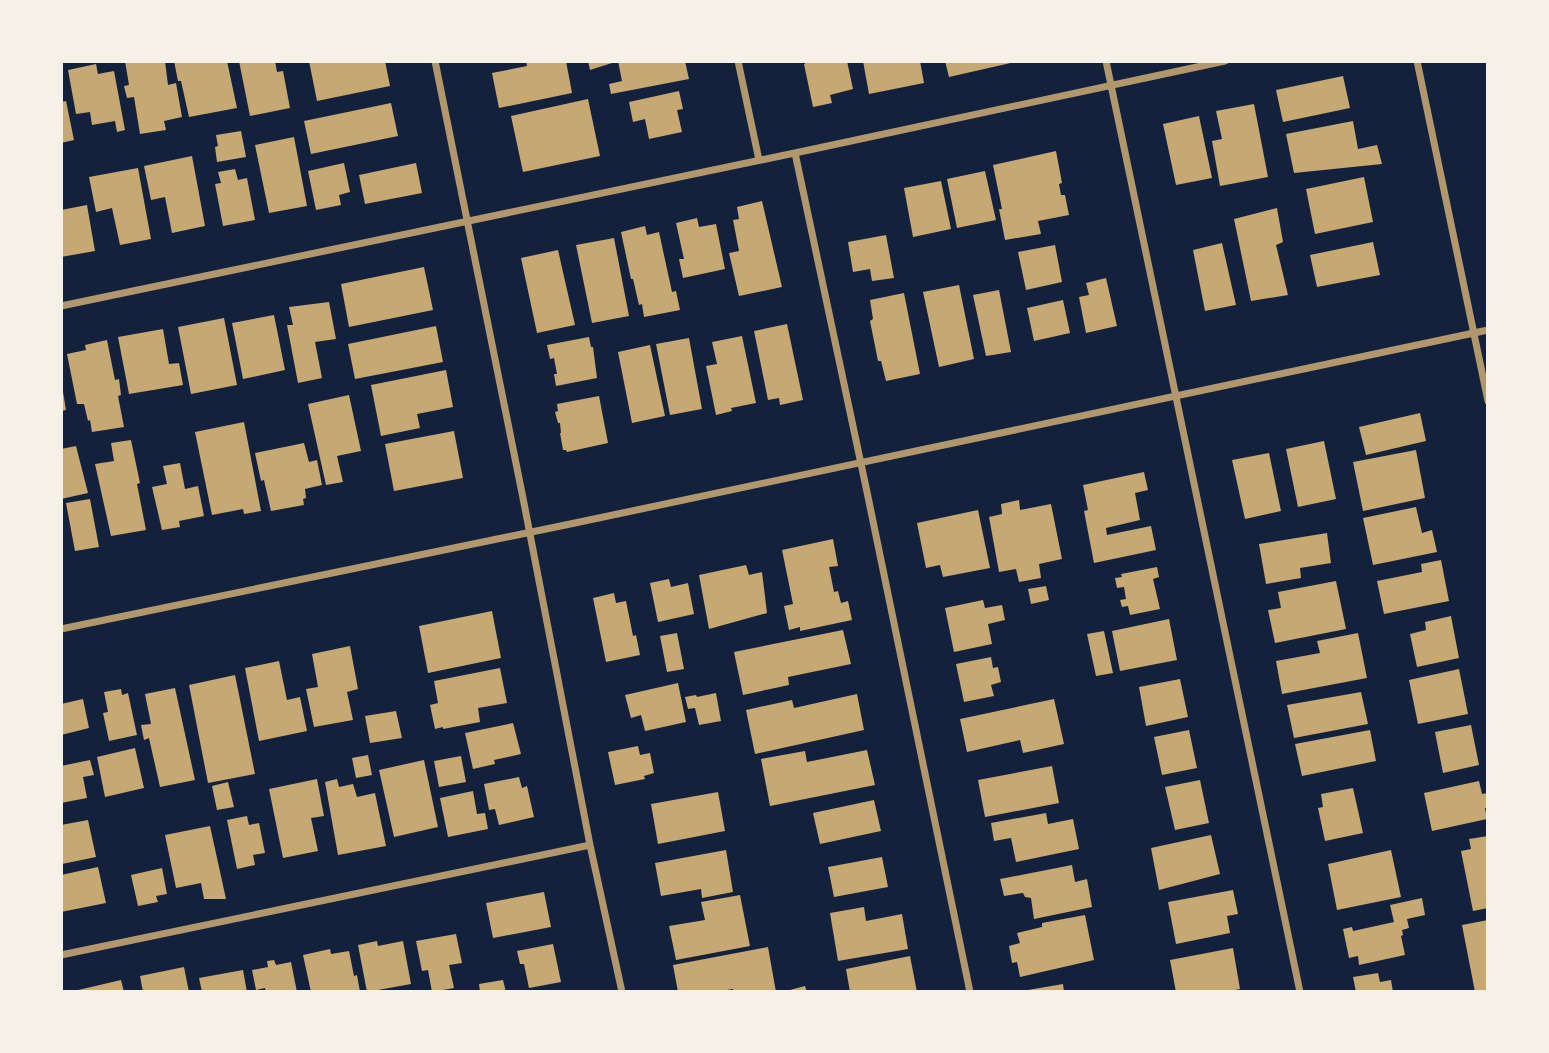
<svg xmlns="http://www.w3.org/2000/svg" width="1549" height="1053" font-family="'Public Sans',sans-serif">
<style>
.building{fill:#c6a872}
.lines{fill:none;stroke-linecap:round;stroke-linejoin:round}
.minor{stroke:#b1986c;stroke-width:7}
</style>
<rect width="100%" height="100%" fill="#14213d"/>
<path class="building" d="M125,61H165L168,85L176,83L182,117L164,121L166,130L140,134L134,97L127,98L124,86L129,85Z
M174,61H227L237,108L189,117L181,81H178Z
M239,61H275L277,72L283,71L290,108L250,116Z
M309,61H385L390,86L317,101Z
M526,61H566L572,93L499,108L492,73L527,66Z
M588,61H614L615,62L590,70Z
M618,61H685L689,79L611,94L609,84L622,81Z
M805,61H847L853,89L830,95L832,103L813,107L804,64H805Z
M863,61H920L924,83L869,94Z
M945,61H1014L1015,62L949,77Z
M96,64L98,74L114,71L125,130L117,132L115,121L92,125L90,112L76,114L68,70Z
M1343,76L1350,108L1283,122L1276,90Z
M679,91L683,109L677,110L682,132L649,139L645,119L633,122L629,102Z
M588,99L600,156L523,172L511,116Z
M66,101L74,140L61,143V102Z
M391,103L398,136L311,154L304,121Z
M1254,104L1268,177L1220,186L1212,141L1222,139L1216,111Z
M1199,116L1212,178L1176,185L1163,124Z
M1353,121L1358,149L1377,145L1382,164L1294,173L1286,134Z
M241,131L246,157L217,162L215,147L218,146L216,135Z
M294,137L307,206L269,213L255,145Z
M1056,151L1062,183L1059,184L1061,195H1065L1069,215L1038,221L1041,234L1005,240L999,209H1002L993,165Z
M192,156L205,226L172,233L165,197L151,200L144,166Z
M344,163L350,192L339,195L341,205L316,210L308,171Z
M416,163L422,193L365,204L359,175Z
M138,168L151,239L120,245L112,208L96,212L89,177Z
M235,169L238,180L247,178L255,220L223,226L215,184L221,183L218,172Z
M985,171L996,220L957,228L947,179Z
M1364,177L1373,222L1315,234L1306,189Z
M941,181L951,229L913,237L904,188Z
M762,201L782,287L739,296L729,253L739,251L733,220L739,219L737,207Z
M87,205L95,251L61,257V210Z
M1277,208L1283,242L1276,245L1288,295L1251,301L1234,219Z
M697,218L699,227L716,224L725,269L683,278L679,259H684L676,223Z
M645,226L647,235L659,232L672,292L676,291L680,310L644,317L642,304L639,305L633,279H631L621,232Z
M886,235L894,278L872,281L870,269L853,272L848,242Z
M614,238L629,316L592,323L576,245Z
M1373,242L1380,275L1317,287L1310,255Z
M1222,243L1236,305L1205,311L1193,250Z
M1055,245L1062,282L1026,290L1018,252Z
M558,250L575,325L537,333L521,258Z
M424,267L433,310L349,327L341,284Z
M1106,278L1117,326L1086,333L1079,297L1089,295L1086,283Z
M959,285L974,359L939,367L923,292Z
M999,290L1011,352L986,356L973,295Z
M904,293L920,374L886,381L881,361H878L870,321L873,319L870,300Z
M1063,300L1070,333L1034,341L1027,308Z
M329,302L336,339L315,342L322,378L298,383L287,325H293L289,307Z
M274,315L285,370L243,379L232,323Z
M224,318L237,385L191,394L178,327Z
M787,324L803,400L780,405L779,398L768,400L754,331Z
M436,326L443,362L355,379L348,344Z
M163,329L169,364L179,363L183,385L129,394L118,337Z
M742,336L756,403L731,408L732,411L716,415L706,366L717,364L712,342Z
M589,337L591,347H593L597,378L556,386L554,374H557L554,358L550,359L547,345Z
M689,338L702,409L670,415L656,344Z
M107,340L115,380L119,379L121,395L118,396L124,427L92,432L90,420L88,421L84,404H77L67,354L86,350L85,345Z
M650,345L665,416L632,423L618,352Z
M446,370L453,407L417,414L420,428L381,436L371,385Z
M61,392H63L66,410L61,411Z
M349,395L361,451L337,456L343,482L326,485L308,404Z
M599,396L608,443L567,452L566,450H563L560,433H561L560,423H558L555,412L558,411L557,404Z
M1420,413L1426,441L1366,455L1359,427Z
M244,422L261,511L244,514L243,509L212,515L195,432Z
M454,431L463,478L394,491L385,444Z
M131,440L140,483L137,484L146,530L111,536L95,464L114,461L111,443Z
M1324,441L1336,499L1298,507L1286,449Z
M304,443L309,462L317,460L322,485L305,489L306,498L303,499L304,505L271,511L264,480L261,481L255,453Z
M76,446L88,493L61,499V449Z
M1416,450L1425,498L1363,511L1353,462Z
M1269,453L1281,511L1245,519L1232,460Z
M180,463L185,489L198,486L204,516L179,521L180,527L162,530L152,487L167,484L163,466Z
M1144,472L1148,490L1135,493L1140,520L1106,528L1107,535L1151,526L1156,550L1094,563L1084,511L1088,510L1083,485Z
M90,499L99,547L75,551L66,503Z
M1019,500L1020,510L1051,504L1062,559L1039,564L1041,578L1019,582L1016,569L999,572L989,517L1002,514L1001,504Z
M1416,507L1422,533L1432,530L1437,552L1373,565L1363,518Z
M978,510L990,568L943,577L940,565L926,568L917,523Z
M1327,533L1331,563L1300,568L1301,578L1266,584L1259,544Z
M833,539L838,566L829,567L834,592L838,591L841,603L848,601L852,620L800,631V627L789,630L784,606L793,604L782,550Z
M1441,560L1449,601L1384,614L1377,581L1422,572L1421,564Z
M746,565L749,575L762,572L767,613L709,629L699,575Z
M1157,567L1159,577L1153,579L1160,609L1130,615L1128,606L1122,607L1120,600L1126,599L1124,587L1117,588L1115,578L1122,577L1121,574Z
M669,579L671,587L688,583L694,614L658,622L650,583Z
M1336,581L1346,629L1275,643L1268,610L1281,608L1278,592Z
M1046,586L1049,600L1031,604L1028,589Z
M614,593L616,603L626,601L633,636L636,635L640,655L606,662L593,598Z
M983,600L985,608L1002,605L1005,620L988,624L992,644L954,652L945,608Z
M492,611L501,658L428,673L419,626Z
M1451,616L1459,658L1417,667L1410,634L1426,630L1425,622Z
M1169,619L1177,660L1120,671L1112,631Z
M843,630L851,664L788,677L789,685L743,695L734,652Z
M1104,631L1113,673L1096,676L1087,634Z
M677,633L684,669L667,672L660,636Z
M1358,633L1367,678L1282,694L1276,661L1320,653L1317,641Z
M350,646L358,689L347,692L353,720L314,727L306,689L318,687L312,654Z
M991,657L993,668L998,667L1001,682L991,685L994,696L964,702L956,664Z
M279,661L287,700L300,697L307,731L259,741L245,668Z
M500,668L507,703L478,708L480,722L443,729V727L435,729L430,705L438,703L434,681Z
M1459,669L1468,714L1418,724L1409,680Z
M235,675L255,774L208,783L189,685Z
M1180,679L1188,717L1146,726L1139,687Z
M678,683L686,722L645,731L641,715L631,718L625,695Z
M175,688L195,780L160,787L149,738L144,740L141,725L151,724L145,694Z
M121,689L122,695L128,693L137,735L109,741L103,713L108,712L104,692Z
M1361,692L1368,724L1294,738L1287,705Z
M716,693L721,721L699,725L695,708L688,709L685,697L696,695L697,697Z
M857,694L864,730L755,754L746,710L792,700L794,708Z
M83,699L89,728L61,735V704Z
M1054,699L1064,744L1023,753L1020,740L967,752L960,719Z
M396,711L402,738L370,743L365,716Z
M513,723L521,754L494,760L495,764L473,769L465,733Z
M1471,725L1479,765L1443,773L1435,732Z
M1189,730L1197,768L1162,775L1154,737Z
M1370,730L1376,761L1302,776L1295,744Z
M638,746L640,755L650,753L654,773L644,776L645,779L615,785L608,752Z
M135,748L144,788L105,797L97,757Z
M867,750L875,785L770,806L761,759L805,751L807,762Z
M368,755L372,775L356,778L352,758Z
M461,756L466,782L439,787L434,761Z
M90,760L94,775L83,777L87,798L61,803V766Z
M424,760L438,827L394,837L379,770Z
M1052,766L1059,803L985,817L978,780Z
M519,777L522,788L527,786L534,817L499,825L495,809L489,810L484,784Z
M317,779L324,816L311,818L318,851L283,858L269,789Z
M337,779L339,787L353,784L357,797L375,793L386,846L338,855L325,782Z
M1200,780L1209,823L1175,830L1165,787Z
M1479,781L1482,794L1488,793V807L1485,808L1487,819L1432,831L1424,793Z
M228,782L234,807L217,810L212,786Z
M1353,788L1363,833L1325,841L1318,808L1323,807L1321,794Z
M473,791L477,814L485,813L488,829L448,837L440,798Z
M718,792L725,831L658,844L651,804Z
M874,800L881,831L820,844L813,813Z
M1046,813L1048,824L1073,819L1079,849L1016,862L1011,838L994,841L991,823Z
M247,816L249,825L259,823L265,853L253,855L255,865L237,869L227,820Z
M88,820L96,857L62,864L61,825Z
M210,826L226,899H204L201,883L176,888L165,835Z
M1211,835L1220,874L1159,890L1151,848Z
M1488,836V908L1473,911L1461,851L1471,849L1469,839Z
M726,850L733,892L702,898L701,889L661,896L655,863Z
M1391,850L1401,897L1337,910L1328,864Z
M882,857L888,887L834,897L828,867Z
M1072,865L1075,882L1087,879L1092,907L1034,919L1031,898L1025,897L1023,893L1004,896L1000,879Z
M98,867L106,903L61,912V875Z
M162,868L167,894L156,896L158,902L138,906L131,875Z
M1233,890L1238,914L1227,916L1230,933L1176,944L1168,902Z
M544,892L551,927L493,938L486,903Z
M740,895L750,946L676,960L669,926L705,920L701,902Z
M1422,898L1425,915L1407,919L1409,928L1402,930L1403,935L1401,936L1405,955L1359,965L1358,956L1349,958L1343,929L1352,927L1353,931L1394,922L1390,905Z
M864,907L866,921L902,914L908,949L838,961L830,913Z
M1085,915L1094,960L1020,977L1017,962L1012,963L1009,946L1020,943L1017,933L1042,927V923Z
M1488,920V991L1475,992L1462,925Z
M456,934L462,963L449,965L454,988L432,992L428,970L422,971L416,941Z
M377,941L378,946L403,941L411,984L367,992L358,945Z
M553,944L561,982L529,988L524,964H520L517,951Z
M768,947L776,992H733V989L716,992H678L673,965Z
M1233,948L1240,989L1227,992H1176L1170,960Z
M330,949L331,954L349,951L354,976L357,975L360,992H311L303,955Z
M910,956L917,992H869V990L850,992L846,969Z
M274,960L276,965L291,962L297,992H266L265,988L256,990L252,970L268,967L267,961Z
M184,967L189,992H143L140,976Z
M243,970L247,992H202L199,978Z
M1378,973L1380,982L1391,980L1393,992H1356L1353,977Z
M121,980L124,992H74V991Z
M503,980L506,992H480L479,984Z
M1063,984L1064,992H1028V990Z
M805,986L807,992H786V991Z"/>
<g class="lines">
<path class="minor" d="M435,61L523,498L590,845L622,992
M738,61L759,160
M1106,61L1300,992
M1417,61L1488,401
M795,153L867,492L970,992
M61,306L809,150L1225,61
M61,629L575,523L1488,330
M61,955L590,845"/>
</g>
<rect width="1549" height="1053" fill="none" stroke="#f6f1e7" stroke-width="126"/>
</svg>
